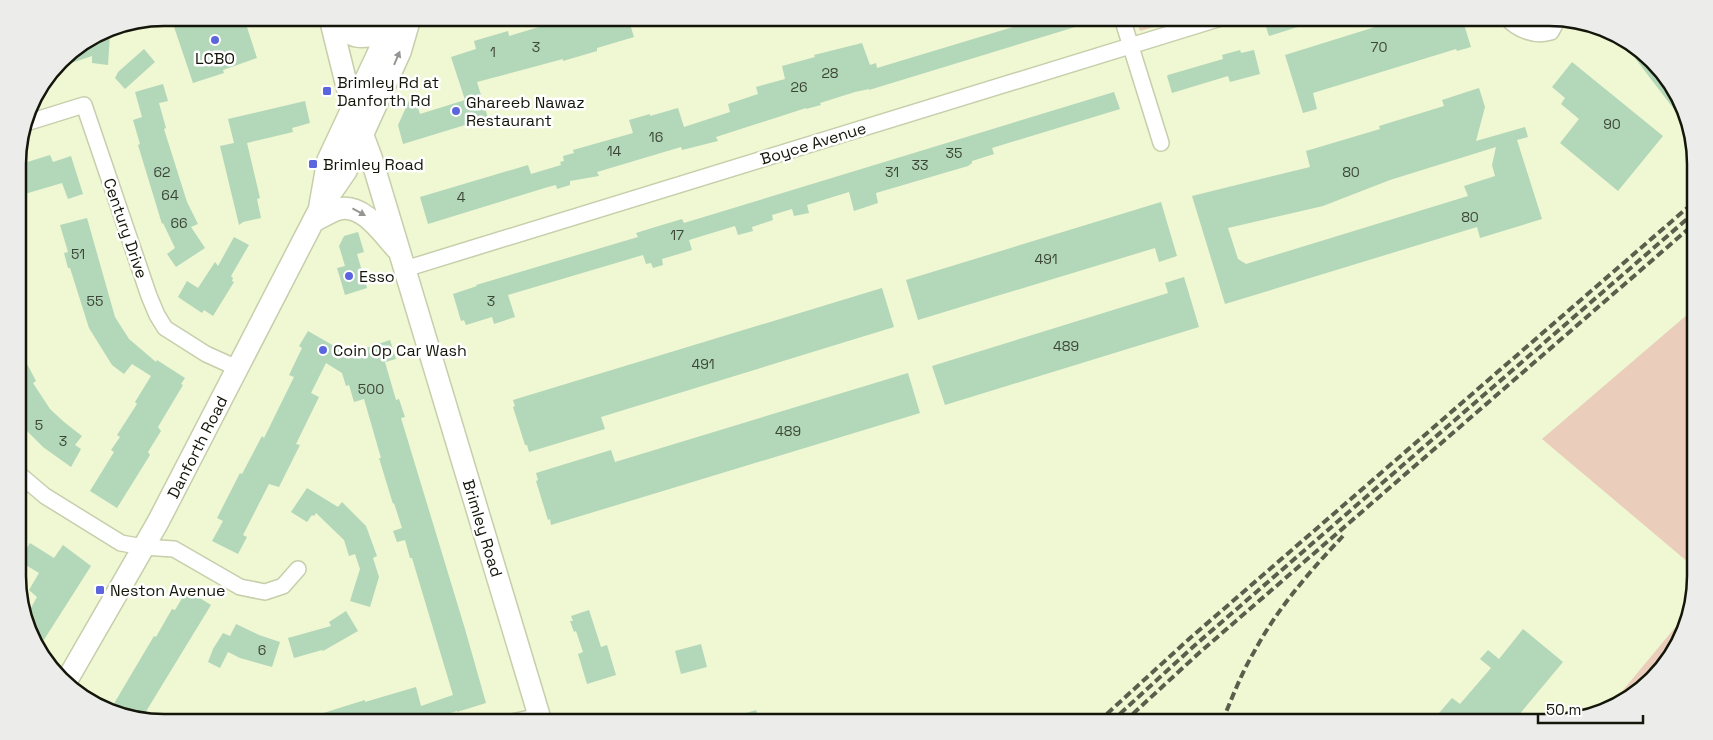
<svg xmlns="http://www.w3.org/2000/svg" width="1713" height="740" font-family="'Space Grotesk',sans-serif">
<style>
.green{fill:#eacebb}
.building{fill:#b3d7b9;fill-rule:evenodd}
.lines{fill:none;stroke-linecap:round;stroke-linejoin:round}
.street-casing{stroke:#c6ceab;stroke-width:18}
.secondary-casing{stroke:#c6ceab;stroke-width:24}
.street{stroke:#fff;stroke-width:15}
.secondary{stroke:#fff;stroke-width:21}
.rail{stroke:#5a5e4b;stroke-width:4;stroke-dasharray:8 4;stroke-linecap:butt}
.oneway{fill:#959691}
.poi-dot{fill:#5b65dd;stroke:#fff;stroke-width:2}
.labels{text-anchor:middle;stroke-width:5;stroke-linejoin:round;paint-order:stroke}
.number-label{font-size:14px;fill:#3c4636}
.poi-label{font-size:16px;fill:#14160a;stroke:#fff;text-anchor:start}
.street-label{font-size:16px;fill:#14160a;stroke:#fff}
.rim{fill:none;stroke:#14160a;stroke-width:2.5}
</style>
<rect width="100%" height="100%" fill="#eff7d3"/>
<path class="green" d="M1136,18H1184L1140,31Z
M1695,308V568L1542,439Z
M1688,612L1684,632L1638,692L1614,701Z"/>
<path class="building" d="M171,18H206L207,22L222,18H244L257,58L223,70L224,73L193,83Z
M580,18H628L634,37L597,48V51L563,61V59L477,82L488,118L403,144L398,125L413,92L420,114L465,100L451,57L476,49L474,41L508,31L509,36L549,24L550,27Z
M1043,18H1095V21L869,90V89L855,92L820,103L821,105L806,109V108L716,137L718,141L682,150L681,147L597,172L599,176L570,181V185L557,189L556,185L548,187L428,224L420,197L528,165L531,174L561,165L560,162L564,161L563,156L574,153L573,150L633,133L629,120L650,114V116L678,108L684,127L730,112L728,104L758,94L756,87L785,79L782,66L815,57L814,55L862,43L870,65L876,63L877,68Z
M1263,18H1319L1320,20L1269,36Z
M1404,18H1462L1471,47L1457,51L1456,49L1313,93L1317,109L1303,113L1285,55Z
M101,33L110,34L108,65L92,63V56L57,68L67,54Z
M144,49L155,62L125,89L115,78L118,72Z
M1240,50L1241,53L1254,50L1260,74L1230,82L1228,76L1172,93L1167,76L1168,75L1223,59L1222,55Z
M1634,50L1665,74L1680,111L1677,113L1631,53Z
M1572,62L1663,136L1618,191L1560,143L1579,119L1561,104L1565,98L1552,87Z
M163,84L168,101L159,103L166,128L164,129L187,202L198,224L191,227L205,248L176,267L167,254L175,248L163,223L162,224L138,145L140,144L133,120L142,117L135,92Z
M1479,88L1485,107L1476,141L1525,127L1528,137L1517,140L1542,219L1480,238L1477,227L1225,304L1192,196L1310,167L1306,151L1380,129L1379,126L1444,106L1442,100ZM1496,147L1492,165L1495,176L1464,186L1468,196L1246,264L1238,259L1228,228L1323,206L1390,180Z
M1114,92L1120,109L992,148L994,154L972,161V163L968,166L876,193L878,203L854,211L849,192L807,205L809,213L794,216L792,209L772,215L773,220L752,227L753,231L738,235L735,226L689,240L692,250L662,259L663,265L653,268L651,263L646,264L643,255L508,295L515,317L494,324L492,317L466,325L464,320L461,321L453,294L477,286L476,285L638,237L636,233L652,228L682,219L684,223Z
M305,101L310,123L292,128L293,132L247,143L260,198L257,199L261,218L243,222L239,225L220,146L234,143L228,119Z
M50,155L53,162L71,156L83,194L68,199L62,183L18,196V165Z
M1161,202L1177,256L1159,262L1155,248L918,320L906,280Z
M87,218L115,317L129,339L156,362L157,360L185,378L181,384L183,385L158,427L161,431L148,452L150,455L117,508L90,491L114,452L111,450L120,437L117,435L137,404L135,402L151,376L132,364L124,374L112,365L89,328L70,268H68L64,253L68,252L60,225Z
M358,232L364,252L357,254L367,288L345,295L337,268L345,266L339,246L344,236Z
M234,237L249,245L231,276L233,278L232,281L234,282L213,316L204,310L202,313L178,297L187,281L198,288L215,262L218,266Z
M1184,277L1199,327L945,405L932,366L1168,293L1165,283Z
M882,288L894,327L601,417L605,429L529,452L527,445H525L513,407L515,406L513,400Z
M308,331L348,354L390,340L396,359L385,362L396,400L399,399L405,417L401,418L465,629L486,703L457,712V711L434,718L433,714L403,722H302V720L336,709L365,700V702L416,687L421,706L453,695L412,558H410L405,540L397,542L393,531L402,528L394,503L393,504L379,458H381L364,399L354,402L349,385L346,386L342,373L326,363L311,393L319,397L296,444L300,445L279,487L269,484L243,535L247,537L238,554L212,541L223,521L217,518L240,473L242,474L262,436L264,438L294,377L289,375L302,348L299,346Z
M18,347L36,381L33,383L50,409L64,422L82,436L75,445L81,449L71,467L43,447L18,422Z
M908,373L920,413L551,525L550,519L548,520L536,481L538,480L536,473L611,450L615,462Z
M307,488L338,507L342,502L366,526L377,556L373,558L379,577L370,607L350,601L360,569L355,554L349,556L344,540L316,513L314,516L312,515L307,522L291,512Z
M30,543L54,558L63,545L91,566L40,646L27,615L37,597L29,590L39,573L19,561Z
M187,590L211,605L142,718L109,712L154,636L156,637L172,609L175,610Z
M589,610L601,647L607,645L616,675L587,684L578,654L583,652L576,631L574,632L570,621H573L571,616Z
M346,611L358,631L323,651L322,650L294,658L288,638L331,626L329,622Z
M236,624L259,635L280,642L272,667L240,658L228,652L220,668L208,662L213,649L223,633L230,636Z
M1523,629L1563,662L1513,722H1450L1439,713L1452,698L1460,704L1491,668L1480,659L1488,650L1499,659Z
M701,644L707,667L681,674L675,651Z
M756,710L760,722H724L723,720Z"/>
<g class="lines">
<defs>
<path id="street" d="M1122,18L1161,143
M1507,18C1517,30 1536,37 1551,32L1558,19
M26,123L84,105L149,296L157,315L165,328L206,354L237,368
M405,269L1221,18
M19,474L45,496L121,543L143,547L174,549L240,587L265,592L283,586L298,569
M512,722L539,716"/>
<path id="secondary" d="M330,18L352,107L371,157L541,722
M333,18C354,42 361,39 389,30
M320,205L328,160L389,30L398,18
M314,221C322,217 331,211 339,209C363,203 383,234 397,249
M67,680L158,522L319,210L346,171L400,52L410,18"/>
</defs>
<use href="#street" class="street-casing"/>
<use href="#secondary" class="secondary-casing"/>
<use href="#street" class="street"/>
<use href="#secondary" class="secondary"/>
<path class="rail" d="M1098,722L1189,639L1694,202
M1111,722L1194,646L1694,213
M1124,722L1199,653L1694,224
M1222,722C1232,698 1241,674 1254,652C1277,609 1310,571 1343,536"/>
</g>
<defs><path id="oneway-solid" d="M-6-.8H1V-3.2L6.5 0L1 3.2V.8H-6Z" transform="scale(1.25)"/></defs>
<g class="oneway">
<use href="#oneway-solid" transform="translate(397 58) rotate(-67)"/>
<use href="#oneway-solid" transform="translate(359 212) rotate(29)"/>
</g>
<g class="poi-dot">
<circle cx="215" cy="40" r="5"/>
<rect x="322" y="86" width="10" height="10" rx="2.5"/>
<circle cx="456" cy="111" r="5"/>
<rect x="308" y="159" width="10" height="10" rx="2.5"/>
<circle cx="349" cy="276" r="5"/>
<circle cx="323" cy="350" r="5"/>
<rect x="95" y="585" width="10" height="10" rx="2.5"/>
</g>
<g class="labels">
<g class="number-label">
<text x="536" y="52">3</text>
<text x="1379" y="52">70</text>
<text x="493" y="57">1</text>
<text x="830" y="78">28</text>
<text x="799" y="92">26</text>
<text x="1612" y="129">90</text>
<text x="656" y="142">16</text>
<text x="614" y="156">14</text>
<text x="954" y="158">35</text>
<text x="920" y="170">33</text>
<text x="162" y="177">62</text>
<text x="892" y="177">31</text>
<text x="1351" y="177">80</text>
<text x="170" y="200">64</text>
<text x="461" y="202">4</text>
<text x="1470" y="222">80</text>
<text x="179" y="228">66</text>
<text x="677" y="240">17</text>
<text x="78" y="259">51</text>
<text x="1046" y="264">491</text>
<text x="95" y="306">55</text>
<text x="491" y="306">3</text>
<text x="1066" y="351">489</text>
<text x="703" y="369">491</text>
<text x="371" y="394">500</text>
<text x="39" y="430">5</text>
<text x="788" y="436">489</text>
<text x="63" y="446">3</text>
<text x="262" y="655">6</text>
</g>
<g class="poi-label">
<text x="215" y="64" text-anchor="middle">LCBO</text>
<text x="337" y="88">Brimley Rd at<tspan x="337" dy="18">Danforth Rd</tspan></text>
<text x="466" y="108">Ghareeb Nawaz<tspan x="466" dy="18">Restaurant</tspan></text>
<text x="323" y="170">Brimley Road</text>
<text x="359" y="282">Esso</text>
<text x="333" y="356">Coin Op Car Wash</text>
<text x="110" y="596">Neston Avenue</text>
</g>
<g class="street-label">
<text transform="translate(813 143) rotate(-17)" y="6">Boyce Avenue</text>
<text transform="translate(126 228) rotate(71)" y="6">Century Drive</text>
<text transform="translate(197 447) rotate(-63)" y="6">Danforth Road</text>
<text transform="translate(483 528) rotate(73)" y="6">Brimley Road</text>
</g>
</g>
<path d="M0 0H1713V740H0ZM164 26H1549A138 138 0 0 1 1687 164V576A138 138 0 0 1 1549 714H164A138 138 0 0 1 26 576V164A138 138 0 0 1 164 26Z" fill="#ececeb" fill-rule="evenodd"/>
<path class="rim" d="M164 26H1549A138 138 0 0 1 1687 164V576A138 138 0 0 1 1549 714H164A138 138 0 0 1 26 576V164A138 138 0 0 1 164 26Z"/>
<path d="M1538 715v8h105v-8" fill="none" stroke="#14160a" stroke-width="2.5"/>
<text x="1546" y="715" font-size="15" fill="#14160a" stroke="#ffffff" stroke-width="4" paint-order="stroke">50 m</text>
</svg>
